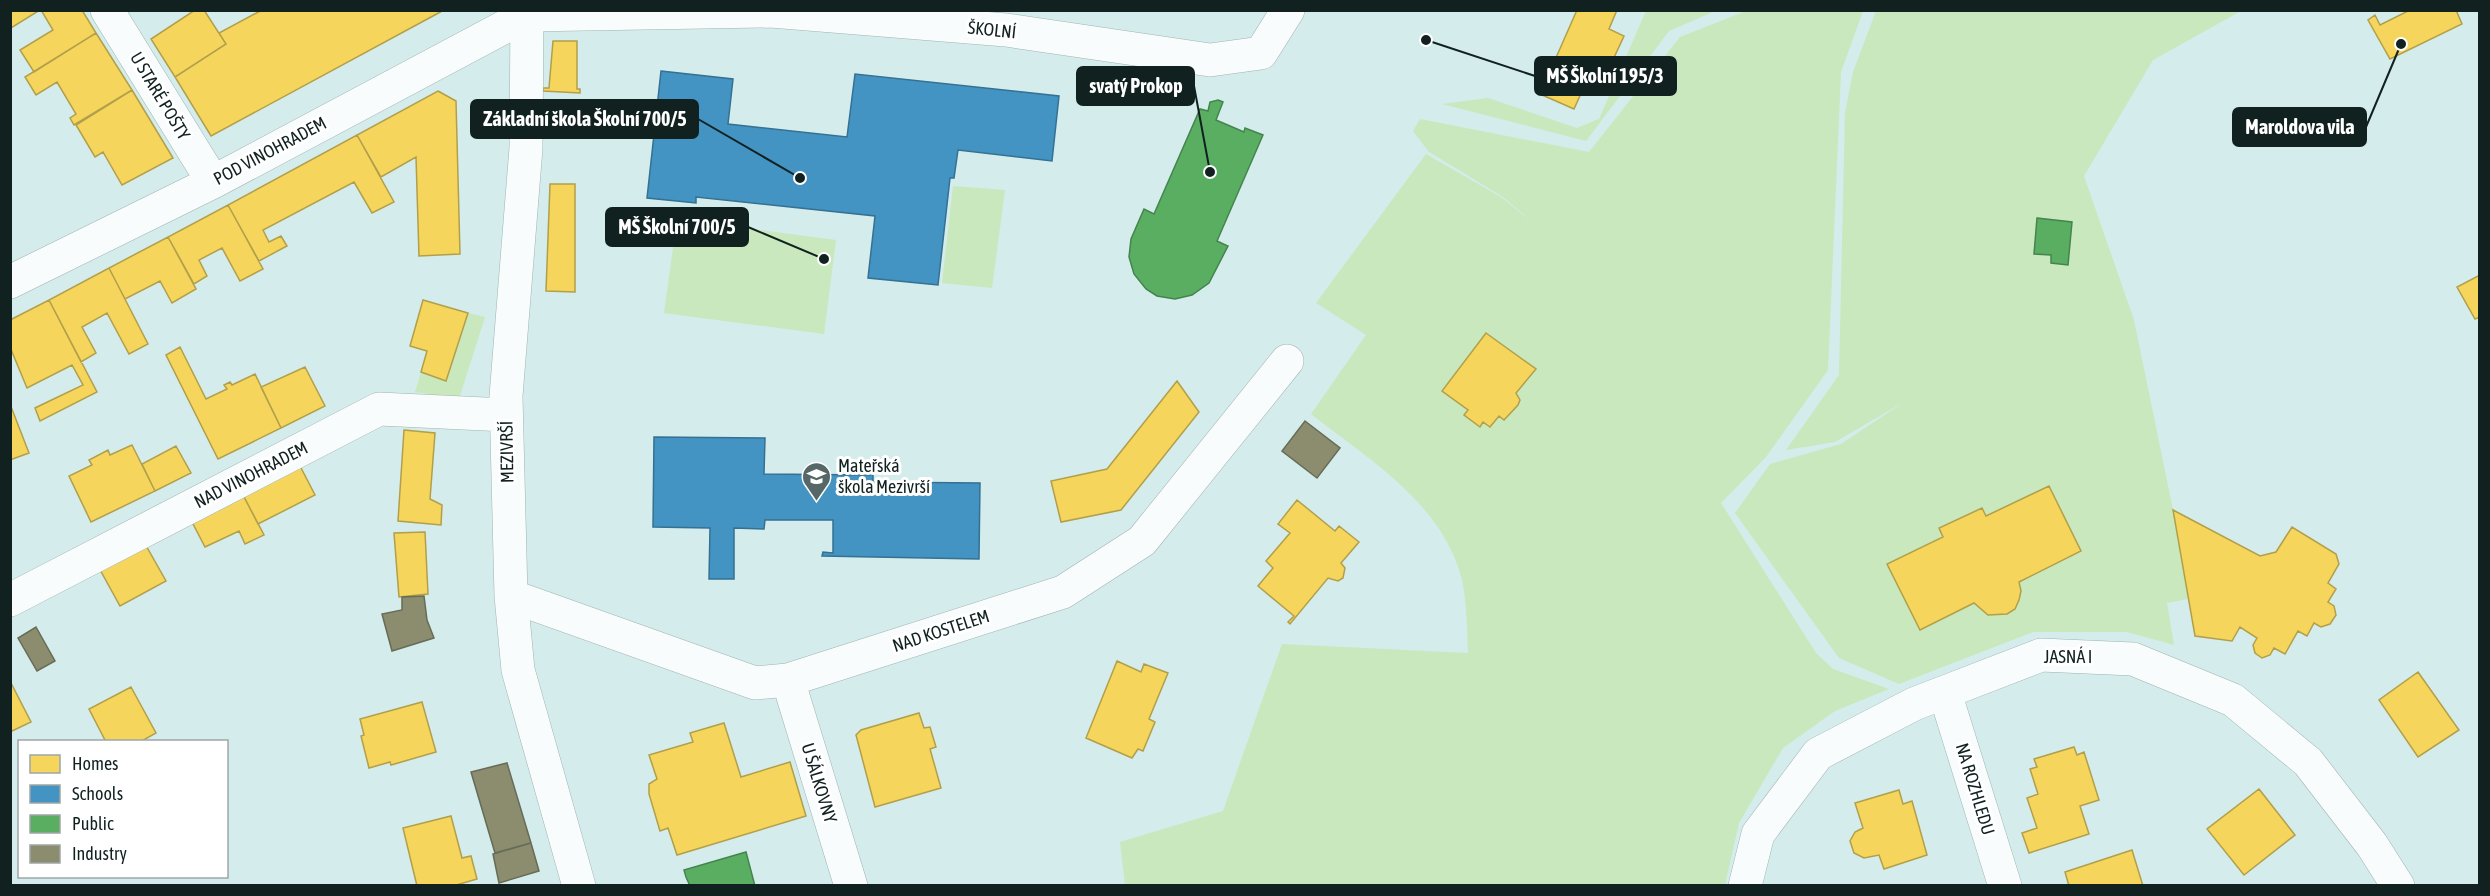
<svg xmlns="http://www.w3.org/2000/svg" width="2490" height="896" font-family="'Asap Condensed',sans-serif">
<style>
.green{fill:#c9e8bd;fill-rule:evenodd}
.homes{fill:#f6d55c;stroke:#b19f4a;stroke-width:1.5}
.schools{fill:#4393c3;stroke:#347192;stroke-width:1.5}
.public{fill:#5aae61;stroke:#44844e;stroke-width:1.5}
.industry{fill:#8c8c6e;stroke:#676c57;stroke-width:1.5}
.lines{fill:none;stroke-linecap:round;stroke-linejoin:round}
.minor-casing{stroke:#a0b3b2;stroke-width:34}
.minor{stroke:#f9fcfc;stroke-width:33}
.labels{text-anchor:middle;stroke-width:6;stroke-linejoin:round;paint-order:stroke}
.street-label{font-size:18px;fill:#102120;stroke:#fff}
.poi-label{font-size:18px;fill:#102120;stroke:#fff;text-anchor:start}
.leader{fill:none;stroke:#102120;stroke-width:2}
.callout-dot{fill:#102120;stroke:#fff;stroke-width:2}
.callout{fill:#102120;stroke:#102120;stroke-width:2}
.callout-label{font-size:20px;text-anchor:middle;font-weight:bold;fill:#fff}
</style>
<rect width="100%" height="100%" fill="#d4eceb"/>
<path class="green" d="M1646,11H1715L1669,31L1586,141L1442,104L1488,98L1577,128L1599,119Z
M1746,11H1863L1841,72L1828,370L1766,457L1721,503L1816,653L1833,669L1889,689L1835,711L1783,748L1739,823L1725,885H1125L1120,842L1223,811L1282,644L1468,653C1467,629 1467,603 1462,580C1443,503 1368,459 1311,414L1366,335L1316,303L1426,154L1501,197L1537,226L1503,197L1429,152L1413,131L1420,119L1589,152L1680,37ZM1487,333L1535,369L1516,393L1520,400L1518,405L1504,420L1499,416L1491,427L1483,422L1479,427L1464,416L1468,410L1442,390Z
M1876,11H2241L2153,60L2084,176L2134,320L2173,510L2188,599L2167,603L2174,645L2127,632H2033L1899,684L1839,658L1735,513L1770,464L1841,444L1904,402L1835,442L1786,450L1839,375L1845,113L1853,72Z
M953,186L1005,190L992,288L942,283Z
M677,219L836,240L824,334L664,313Z
M468,313L485,317L459,399L415,392L421,372L446,381Z"/>
<path class="homes" d="M10,10H40L11,28Z
M41,10H82L96,33L34,72L20,50L53,30Z
M195,10H204L226,44L175,77L151,39Z
M262,10H444L211,136L175,77L226,44L219,33Z
M1577,10H1617L1609,29L1624,36L1611,64L1597,58L1574,109L1540,94Z
M2410,10H2456L2462,24L2390,59L2368,20L2375,15L2380,25Z
M96,33L132,90L74,125L70,118L76,114L57,82L36,95L25,77Z
M553,41H577V89H580V93L543,91V88H549Z
M132,90L173,158L122,185L103,152L95,157L76,125Z
M438,91L456,101L460,254L419,256L416,157L381,177L357,135Z
M357,135L394,202L372,213L354,182L263,230L269,242L281,236L287,246L259,261L228,205Z
M550,184H575V292L546,291Z
M228,205L263,269L240,281L222,248L199,260L207,276L194,284L168,237Z
M168,237L196,289L172,303L160,281L125,299L109,268Z
M109,268L148,344L129,354L107,313L82,327L96,353L81,362L49,300Z
M2480,275V317L2475,319L2457,287Z
M49,300L97,392L40,421L35,408L83,385L72,365L27,388L10,347V320Z
M423,300L468,313L446,381L421,372L427,351L410,346Z
M1486,333L1536,369L1516,393L1520,400L1518,405L1504,420L1499,416L1490,427L1483,422L1480,427L1464,415L1468,410L1442,391Z
M180,347L206,399L227,389L224,385L230,382L232,385L255,374L281,428L218,459L166,355Z
M305,367L325,406L281,428L261,387Z
M1177,381L1199,412L1121,510L1061,522L1051,481L1107,469Z
M10,404L29,453L10,460Z
M404,430L435,433L430,499L442,505L441,525L398,521Z
M132,445L155,491L91,522L69,476L92,465L89,460L108,450L110,455Z
M176,446L191,473L155,491L142,464Z
M299,464L315,495L258,524L242,493Z
M2049,486L2081,551L2019,582L2021,591L2019,600L2015,609L2007,614L1988,615L1974,603L1920,630L1887,564L1943,537L1939,528L1982,508L1986,516Z
M242,493L264,535L245,544L239,531L205,547L190,518Z
M1297,500L1335,531L1339,526L1359,542L1341,563L1345,568L1343,578L1338,581L1328,578L1290,624L1288,622L1294,616L1258,586L1273,568L1266,561L1290,533L1278,524Z
M2173,510L2260,556L2276,552L2292,527L2336,554L2339,564L2328,583L2336,589L2328,602L2334,606L2336,615L2330,624L2321,627L2314,623L2307,636L2298,631L2285,654L2274,648L2270,655L2262,658L2255,653L2253,645L2257,638L2240,627L2232,641L2195,636Z
M425,532L428,594L399,597L394,533Z
M144,542L166,581L120,606L98,566Z
M1117,661L1141,672L1144,664L1168,673L1149,719L1155,722L1143,751L1138,749L1132,758L1086,738Z
M2418,672L2459,730L2418,757L2379,700Z
M10,681L31,722L10,732Z
M131,687L156,733L140,742H106L89,709Z
M422,702L436,752L391,765L390,762L369,768L361,736L364,735L360,719Z
M919,713L924,728L930,727L936,747L930,749L941,788L875,807L856,735L861,730Z
M724,723L741,777L790,762L806,816L677,855L668,828L660,831L649,794V784L657,779L649,755L693,742L690,733Z
M2074,747L2077,755L2084,752L2099,800L2080,806L2089,834L2029,853L2022,833L2037,828L2027,798L2038,794L2030,769L2037,767L2034,759Z
M2259,789L2295,835L2244,875L2207,829Z
M1899,790L1903,804L1912,801L1927,855L1884,869L1879,855L1864,858L1854,853L1850,841L1855,832L1863,828L1855,803Z
M451,816L462,858L471,856L477,879L453,886H417L403,828Z
M2132,850L2143,886H2069L2065,872Z"/>
<path class="schools" d="M661,71L733,79L728,124L847,137L855,74L1059,96L1052,161L958,150L954,178H950L938,285L868,278L875,216L696,197V203L647,198Z
M654,437L765,438L764,474L870,475V466H873V482L980,483L979,559L822,556L823,552L833,553V520H765L764,529L734,528V579H709L710,528L653,527Z"/>
<path class="public" d="M1218,100L1223,102L1216,120L1244,132L1245,128L1263,135L1217,241L1228,246L1209,283L1192,295L1175,299L1157,296L1146,289L1134,274L1129,257L1131,239L1144,209L1154,214L1200,109L1208,111L1210,102Z
M2037,218L2072,222L2068,265L2051,263V255L2034,254Z
M746,852L755,886H690L686,877L684,870Z"/>
<path class="industry" d="M1305,421L1340,448L1317,478L1282,451Z
M424,596L427,620L434,638L392,651L382,614L402,610V597Z
M36,627L55,661L37,671L18,638Z
M507,763L531,843L495,853L471,772Z
M531,843L539,871L499,883L493,854Z"/>
<g class="lines">
<defs>
<path id="minor" d="M107,10L213,182
M527,10L526,148L506,396L511,596L518,670L579,886
M10,282L213,182L527,15L771,11L1006,30L1210,60L1261,53L1288,10
M511,596L755,683L788,680L1063,592L1142,541L1287,361
M10,600L379,409L506,415
M788,680L851,886
M1945,693L2005,886
M1745,886L1758,834L1818,754L1914,704L2041,655L2133,659L2233,700L2308,762L2372,845L2398,886"/>
</defs>
<use href="#minor" class="minor-casing"/>
<use href="#minor" class="minor"/>
</g>
<defs>
<symbol id="school-pin" viewBox="-11 -11 22 30"><path d="M0 17L-7.5 6A9.5 9.5 0 1 1 7.5 6Z" fill="#556867" stroke="#fff"/><path d="M0-5L7-2L0 1L-7-2ZM-4 1L0 2.5L4 1V4Q0 6-4 4Z" fill="#fff"/></symbol>
</defs>
<g fill-rule="evenodd">
<use href="#school-pin" x="800" y="460" width="33" height="45"/>
</g>
<g class="labels">
<g class="street-label">
<text transform="translate(992 30) rotate(6)" y="6">ŠKOLNÍ</text>
<text transform="translate(160 96) rotate(59)" y="6">U STARÉ POŠTY</text>
<text transform="translate(270 151) rotate(-28)" y="6">POD VINOHRADEM</text>
<text transform="translate(507 452) rotate(-91)" y="6">MEZIVRŠÍ</text>
<text transform="translate(251 475) rotate(-27)" y="6">NAD VINOHRADEM</text>
<text transform="translate(941 631) rotate(-18)" y="6">NAD KOSTELEM</text>
<text x="2068" y="663">JASNÁ I</text>
<text transform="translate(819 783) rotate(73)" y="6">U ŠÁLKOVNY</text>
<text transform="translate(1975 789) rotate(73)" y="6">NA ROZHLEDU</text>
</g>
<g class="poi-label">
<text x="838" y="472">Mateřská<tspan x="838" dy="21">škola Mezivrší</tspan></text>
</g>
</g>
<path class="leader" d="M1426 40L1535 76M1210 172L1194 86M800 178L698 119M2401 44L2366 127M824 259L748 227"/>
<g class="callout-dot">
<circle cx="1426" cy="40" r="6"/>
<circle cx="1210" cy="172" r="6"/>
<circle cx="800" cy="178" r="6"/>
<circle cx="2401" cy="44" r="6"/>
<circle cx="824" cy="259" r="6"/>
</g>
<g class="callout">
<rect x="1535" y="57" width="141" height="38" rx="6"/>
<rect x="1077" y="67" width="117" height="38" rx="6"/>
<rect x="471" y="100" width="227" height="38" rx="6"/>
<rect x="2233" y="108" width="133" height="38" rx="6"/>
<rect x="606" y="208" width="142" height="38" rx="6"/>
</g>
<g class="callout-label">
<text x="1605" y="83">MŠ Školní 195/3</text>
<text x="1136" y="93">svatý Prokop</text>
<text x="585" y="126">Základní škola Školní 700/5</text>
<text x="2300" y="134">Maroldova vila</text>
<text x="677" y="234">MŠ Školní 700/5</text>
</g>
<rect width="2490" height="896" fill="none" stroke="#102120" stroke-width="24"/>
<rect x="18" y="740" width="210" height="138" fill="#ffffff" stroke="#9fa6a6" stroke-width="1.5"/>
<rect x="30" y="755" width="30" height="18" fill="#f6d55c" stroke="#9fa6a6" stroke-width="1.5"/>
<text x="72" y="770" font-size="18" fill="#102120">Homes</text>
<rect x="30" y="785" width="30" height="18" fill="#4393c3" stroke="#9fa6a6" stroke-width="1.5"/>
<text x="72" y="800" font-size="18" fill="#102120">Schools</text>
<rect x="30" y="815" width="30" height="18" fill="#5aae61" stroke="#9fa6a6" stroke-width="1.5"/>
<text x="72" y="830" font-size="18" fill="#102120">Public</text>
<rect x="30" y="845" width="30" height="18" fill="#8c8c6e" stroke="#9fa6a6" stroke-width="1.5"/>
<text x="72" y="860" font-size="18" fill="#102120">Industry</text>
</svg>
